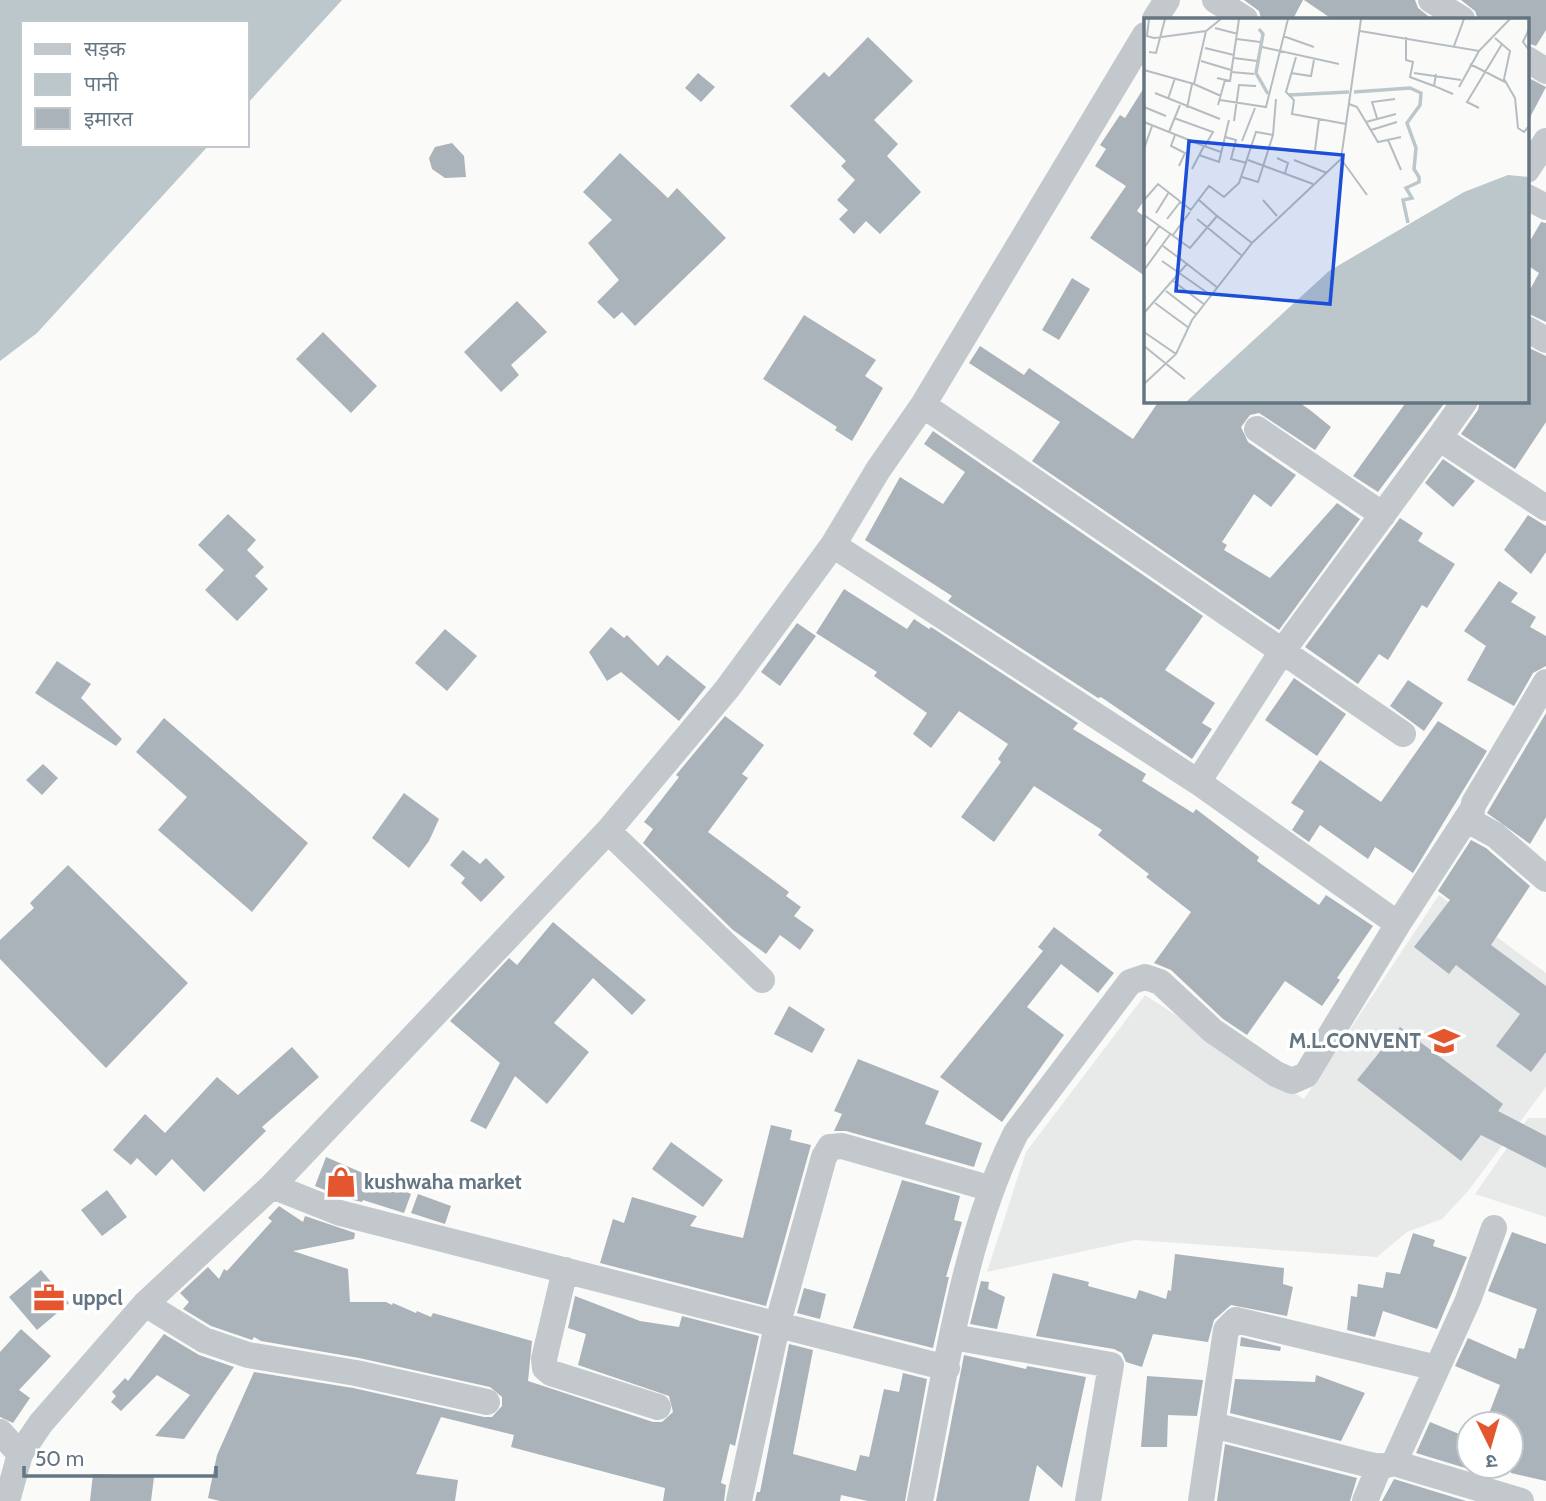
<svg xmlns="http://www.w3.org/2000/svg" width="1546" height="1501" font-family="Cabin,'Noto Sans Devanagari',sans-serif">
<style>
.built{fill:#e8e9e9}
.water{fill:#bbc7cb}
.building{fill:#aab3b9}
.lines{fill:none;stroke-linecap:round;stroke-linejoin:round}
.minor{stroke:#c3c8cc;stroke-width:26}
.labels{text-anchor:middle;stroke-width:7;stroke-linejoin:round;paint-order:stroke}
.poi-label{font-size:21px;font-weight:bold;fill:#657683;stroke:#fff;text-anchor:start}
.inset-river{fill:none;stroke:#bbc7cb;stroke-width:3.5}
.inset-road{fill:none;stroke:#b5bdc2;stroke-width:2}
.view{fill:#1d4ed8;fill-opacity:0.15;stroke:#1d4ed8;stroke-width:3.5}
.inset-edge{fill:none;stroke:#657683;stroke-width:3.5}
</style>
<rect width="100%" height="100%" fill="#fafaf8"/>
<path class="built" d="M1439,895L1546,973V1087L1468,1191L1442,1219L1407,1232L1377,1257L1135,1240L987,1272L1026,1152L1145,995L1304,1099Z
M1528,1118H1546V1217L1475,1194Z"/>
<path class="water" d="M0,0H342L247,104V23H23V145H209L37,333L0,361Z"/>
<path class="building" d="M1244,0H1303L1293,19H1261L1259,11Z
M1304,0H1415L1418,8L1432,19H1332Z
M1461,0H1546V30L1536,46L1527,43V19H1478L1475,11Z
M868,37L913,81L874,120L898,144L887,156L921,192L880,234L866,221L854,234L839,219L848,210L837,200L855,180L841,166L846,161L790,106L824,72L829,77Z
M698,73L715,87L701,102L685,88Z
M1527,77L1546,87L1527,123Z
M1145,86V199L1137,211L1145,217V276L1090,238L1126,186L1095,166L1106,149L1100,145L1120,115L1125,118Z
M452,143L464,156L466,177L445,178L432,169L429,158L435,147Z
M620,153L668,198L677,188L726,238L635,326L622,312L614,319L597,302L619,280L588,243L612,220L583,192Z
M1541,222L1546,223V322L1527,313V295L1539,273L1527,265V246Z
M1072,278L1090,289L1059,340L1042,330Z
M517,301L547,332L511,365L519,375L501,392L464,352Z
M804,315L876,360L865,376L883,388L852,441L835,430L837,427L763,379Z
M323,332L377,386L351,413L296,359Z
M980,346L1024,375L1029,368L1133,439L1159,401H1297L1310,410L1331,427L1315,450L1259,413L1250,415L1241,427L1248,442L1296,475L1271,507L1254,494L1222,542L1227,545L1224,550L1270,578L1337,503L1360,519L1279,630L1032,461L1060,422L969,363Z
M1527,347L1546,356V422L1515,469L1461,434L1478,410L1480,401H1527Z
M1407,401H1446L1378,492L1353,476Z
M933,431L1203,616L1165,670L1215,703L1202,723L1212,729L1192,759L1101,697L1098,698L948,601L952,596L865,540L900,477L943,504L965,472L924,444Z
M1443,459L1475,481L1453,507L1425,483Z
M228,514L256,540L247,550L264,567L255,576L268,589L237,621L205,590L224,570L198,545Z
M1528,515L1546,526V552L1531,574L1504,550Z
M1400,518L1423,533L1418,541L1455,564L1427,608L1422,605L1388,660L1379,654L1358,684L1305,647Z
M1499,581L1518,593L1511,602L1536,617L1530,627L1546,636V666L1533,673L1514,706L1467,680L1486,646L1464,631Z
M844,589L907,629L914,619L929,629L931,627L1078,723L1073,729L1146,774L1142,781L1193,813L1196,809L1259,857L1257,861L1319,905L1326,895L1373,926L1337,978L1340,980L1322,1006L1285,981L1247,1035L1223,1019L1171,970L1154,963L1191,912L1146,877L1149,874L1098,835L1102,830L1034,786L994,842L961,817L1001,762L998,759L1008,744L959,711L931,748L913,734L927,713L874,676L877,672L816,633Z
M797,623L816,636L780,686L761,672Z
M611,627L624,638L627,635L658,666L667,655L706,687L679,721L621,672L607,681L589,652Z
M445,629L477,656L447,691L415,663Z
M57,661L91,684L81,698L122,739L116,746L35,693Z
M1294,678L1346,714L1317,756L1265,720Z
M1408,680L1443,703L1424,731L1390,706Z
M1546,713V817L1530,844L1487,813Z
M725,716L764,745L742,774L748,778L708,832L789,892L786,896L801,907L794,916L814,930L800,950L780,935L766,954L733,930L643,843L653,829L644,822L679,777L676,775Z
M164,718L308,843L252,912L158,830L187,797L136,752Z
M1438,721L1487,751L1413,873L1375,847L1368,859L1320,825L1309,842L1292,830L1304,811L1291,803L1320,760L1381,802Z
M43,764L58,778L42,795L26,780Z
M404,793L439,819L429,841L409,868L372,838Z
M1471,840L1486,848L1530,886L1491,945L1546,986V1052L1531,1072L1496,1046L1520,1014L1456,965L1449,974L1414,947L1450,900L1438,891Z
M463,850L480,864L486,858L505,877L481,902L461,883L465,878L450,865Z
M68,865L188,983L106,1068L0,959V940L34,908L30,903Z
M553,922L646,1000L632,1015L593,978L554,1023L589,1052L547,1104L515,1076L486,1129L470,1121L500,1063L450,1021L509,958L517,965Z
M1054,927L1114,973L1098,993L1061,964L1027,1007L1064,1035L1002,1122L940,1077L1043,951L1038,947Z
M789,1006L825,1029L812,1053L774,1034Z
M1400,1027L1503,1104L1498,1111L1546,1136V1168L1481,1135L1461,1161L1357,1080Z
M292,1047L319,1077L262,1127L266,1131L204,1192L172,1159L156,1176L137,1158L131,1165L113,1150L145,1114L165,1133L217,1077L238,1095Z
M858,1059L939,1091L925,1124L982,1143L974,1167L846,1131H834L842,1114L834,1111Z
M771,1125L792,1130L790,1140L811,1145L766,1306L600,1263L613,1219L624,1223L632,1197L697,1216L690,1226L743,1238Z
M671,1142L723,1180L703,1207L652,1169Z
M326,1157L411,1194L404,1213L363,1200L362,1202L345,1198L315,1186Z
M902,1180L960,1196L954,1220L962,1222L946,1277H949L933,1348L853,1328Z
M107,1190L127,1217L102,1236L81,1210Z
M418,1194L451,1206L445,1224L411,1213Z
M279,1206L303,1222L305,1216L355,1233L354,1239L293,1251L348,1269L350,1302H386L392,1305L393,1303L416,1313L417,1311L431,1317L433,1313L532,1341L528,1381L653,1422H662L673,1412L669,1396L578,1365L586,1334L568,1328L575,1296L640,1321L679,1327L682,1316L759,1336L735,1446L730,1444L721,1483L726,1485L724,1501H663L665,1488L511,1447L514,1435L441,1417L416,1474L458,1480L455,1501H220L208,1498L217,1455L254,1372L353,1388L484,1417H492L502,1406V1397L490,1387L359,1358L261,1341L254,1337L252,1340L211,1326L183,1309L189,1302L180,1293L208,1267L219,1279L224,1269L227,1271L272,1221L268,1218Z
M1512,1232L1546,1244V1481L1511,1473V1424H1485L1500,1385L1455,1366L1468,1338L1516,1359L1519,1348L1524,1349L1537,1309L1488,1291Z
M1413,1233L1435,1240L1433,1246L1467,1257L1437,1329L1383,1311L1375,1337L1347,1330L1351,1296L1357,1297L1358,1284L1383,1288L1386,1272L1400,1274Z
M1175,1254L1284,1268L1283,1284L1293,1287L1287,1316L1231,1305L1214,1320L1208,1342L1153,1334L1142,1367L1126,1362L1122,1353L1114,1349L1036,1336L1053,1273L1089,1282L1088,1286L1136,1299L1139,1290L1166,1299L1168,1290L1171,1291Z
M41,1270L69,1303L37,1330L9,1297Z
M981,1281L989,1282L988,1289L1005,1297L997,1329L970,1324Z
M804,1288L826,1294L820,1319L797,1313Z
M21,1329L51,1356L19,1390L30,1398L13,1423L0,1417V1352Z
M164,1334L199,1355L234,1367L184,1439L155,1436L190,1395L157,1375L121,1411L111,1402L116,1396L112,1392L125,1378L128,1381Z
M1241,1337L1281,1347L1280,1351L1240,1346Z
M789,1344L813,1350L793,1454L856,1471L860,1455L869,1457L884,1389L899,1392L903,1373L927,1379L905,1501H868L841,1495L840,1501H755L757,1492H760Z
M964,1355L1026,1369L1027,1366L1086,1377L1062,1488L1037,1465L1029,1501H936Z
M1316,1375L1365,1393L1341,1441L1230,1413L1235,1379L1315,1382Z
M1147,1376L1203,1380L1197,1416L1168,1415L1167,1447H1141Z
M1430,1422L1469,1438V1466L1487,1468L1485,1474L1416,1453Z
M1225,1444L1357,1478L1350,1501H1217Z
M93,1474L154,1477L151,1501H90Z
M1394,1479L1466,1501H1382Z"/>
<g class="lines">
<path class="minor" d="M1215,0L1245,19
M1431,0L1462,19
M1155,19L1167,0
M1527,59L1546,71
M1527,170L1546,141
M1527,197L1546,207
M1527,329L1546,340
M923,405L1403,734
M1257,429L1383,515
M1439,438L1465,401
M833,545L1198,782L1281,653L1439,438L1546,508
M1198,782L1398,924
M1474,803L1546,682
M1466,819L1495,835L1546,879
M608,831L762,980
M272,1186L340,1213L947,1368
M565,1270L544,1359L545,1368L551,1373L658,1407
M145,1304L204,1340L248,1355L356,1373L487,1402
M953,1337L1111,1365L1088,1501
M1213,1425L1366,1464L1379,1467L1394,1463L1468,1300L1494,1228
M0,1432L20,1454
M1394,1463L1521,1501
M7,1501L20,1454L41,1423L145,1304L272,1186L364,1089L608,831L727,689L833,545L878,470L923,405L1145,35
M739,1501L777,1326L824,1157L830,1147L842,1146L992,1189
M920,1501C943,1386 963,1237 1016,1133L1130,982L1145,977L1160,982L1213,1031L1276,1074L1292,1081L1306,1075L1398,924L1472,810
M1201,1501L1226,1330L1236,1320L1437,1368
M1365,1501L1379,1467"/>
</g>
<defs>
<symbol id="school-bare" viewBox="-9 -9 18 18"><path d="M0-5L7-2L0 1L-7-2ZM-4 1L0 2.5L4 1V4Q0 6-4 4Z" fill="#e4572e" stroke="#fff" stroke-width="2.5" paint-order="stroke"/></symbol>
<symbol id="shop-bare" viewBox="-9 -9 18 18"><path d="M-5-2.5h2.3a2.7 3.5 0 0 1 5.4 0H5L5.5 6h-11ZM-1.5-2.5h3a1.5 2.3 0 0 0-3 0Z" fill="#e4572e" stroke="#fff" stroke-width="2.5" paint-order="stroke"/></symbol>
<symbol id="office-bare" viewBox="-9 -9 18 18"><path d="M-6-3h4V-5.5h4V-3h4V5H-6ZM-1-4.5V-3h2v-1.5ZM-6 0V1H6V0Z" fill="#e4572e" stroke="#fff" stroke-width="2.5" paint-order="stroke"/></symbol>
</defs>
<g fill-rule="evenodd">
<use href="#school-bare" x="1422" y="1019" width="44" height="44"/>
<use href="#shop-bare" x="319" y="1160" width="44" height="44"/>
<use href="#office-bare" x="27" y="1276" width="44" height="44"/>
</g>
<g class="labels">
<g class="poi-label">
<text x="1421" y="1048" text-anchor="end">M.L.CONVENT</text>
<text x="364" y="1189">kushwaha market</text>
<text x="72" y="1305">uppcl</text>
</g>
</g>
<g transform="translate(1144 18)">
<rect width="385" height="385" fill="#fafaf8"/>
<path d="M364,157L385,159V384H42L185,253L320,174Z" fill="#bbc7cb"/>
<path class="inset-river" d="M115,11L119,16L112,55L124,76M210,74L266,70L277,75L276,87L263,105L272,130L270,151L275,159V164L262,170L268,180L259,182L264,205M145,77L205,74"/>
<path class="inset-road" d="M5,1L3,18L10,20L62,13L77,1M71,10L94,16M385,11L379,24L385,32M216,13L335,33L366,1M139,18L170,29M262,19V42L269,44L266,59L290,68M351,20L366,33L360,61L371,80L374,110L380,114L385,108M93,21L116,24M310,28L320,1M118,29L195,46M61,30L90,37M5,34L12,35L21,1M152,39L142,74L150,82L148,96L202,106M90,40L113,43M57,43L87,52M326,46L361,64M0,52L50,66L62,13M87,54L110,56M147,55L167,58L170,42M270,55L317,62M292,56L290,68L309,76M73,60L86,63L95,1M50,66L77,78M315,69L335,33M11,75L76,101M24,81L31,60M76,82L122,89L144,1M205,86L213,89L234,124L257,119M74,87L81,62M0,89L22,98M43,90L48,66M335,90L323,84L358,26M30,100L69,114L61,128M233,100L228,84L251,81M90,103L95,67L112,68M0,104L60,128M222,104L252,96M227,112L253,104M25,114L36,87M31,117L27,128L41,135L35,148M81,119L92,122L87,141L103,145M244,122L257,152M98,123L111,90M0,131L8,108M171,132L175,101M55,137L75,144L85,102M133,140L144,145L141,155M197,141L223,177M104,142L169,166M150,142L183,155M48,151L60,128L77,134M98,159L114,164L129,117L132,81M0,182L14,166L47,192M55,182L73,198M119,182L133,198M46,193L65,168L80,179L95,165L112,114L129,117M12,195L25,174M0,197L46,230L73,198L108,225M23,201L37,183M53,201L97,237M29,217L46,194M0,230L15,208M18,243L68,278M43,246L74,270M0,252L27,215M29,263L61,287M22,273L53,297M11,285L45,310M0,295L43,246L19,228M0,314L32,336M0,328L41,361M0,366L32,336L48,302L108,225L197,141L217,1"/>
<path class="view" d="M45,123L199,137L186,286L32,273Z"/>
<rect width="385" height="385" class="inset-edge"/>
</g>
<rect x="21" y="21" width="228" height="126" fill="#ffffff" stroke="#c1c8cd" stroke-width="2"/>
<rect x="35" y="44" width="35" height="10" fill="#c3c8cc" stroke="#c1c8cd" stroke-width="2"/>
<text x="84" y="56" font-size="21" fill="#657683">सड़क</text>
<rect x="35" y="74" width="35" height="21" fill="#bbc7cb" stroke="#c1c8cd" stroke-width="2"/>
<text x="84" y="91" font-size="21" fill="#657683">पानी</text>
<rect x="35" y="108" width="35" height="21" fill="#aab3b9" stroke="#c1c8cd" stroke-width="2"/>
<text x="84" y="126" font-size="21" fill="#657683">इमारत</text>
<g transform="translate(1490 1445) rotate(175)"><circle r="33" fill="#ffffff" stroke="#c1c8cd" stroke-width="2"/>
<path d="M0-5L12 26L0 18L-12 26Z" fill="#e4572e"/>
<text y="-10" font-size="19" font-weight="bold" text-anchor="middle" fill="#657683">उ</text>
</g>
<path d="M24 1466v10h192v-10" fill="none" stroke="#657683" stroke-width="3.5"/>
<text x="35" y="1466" font-size="21" fill="#657683" stroke="#ffffff" stroke-width="5" paint-order="stroke">50 m</text>
</svg>
